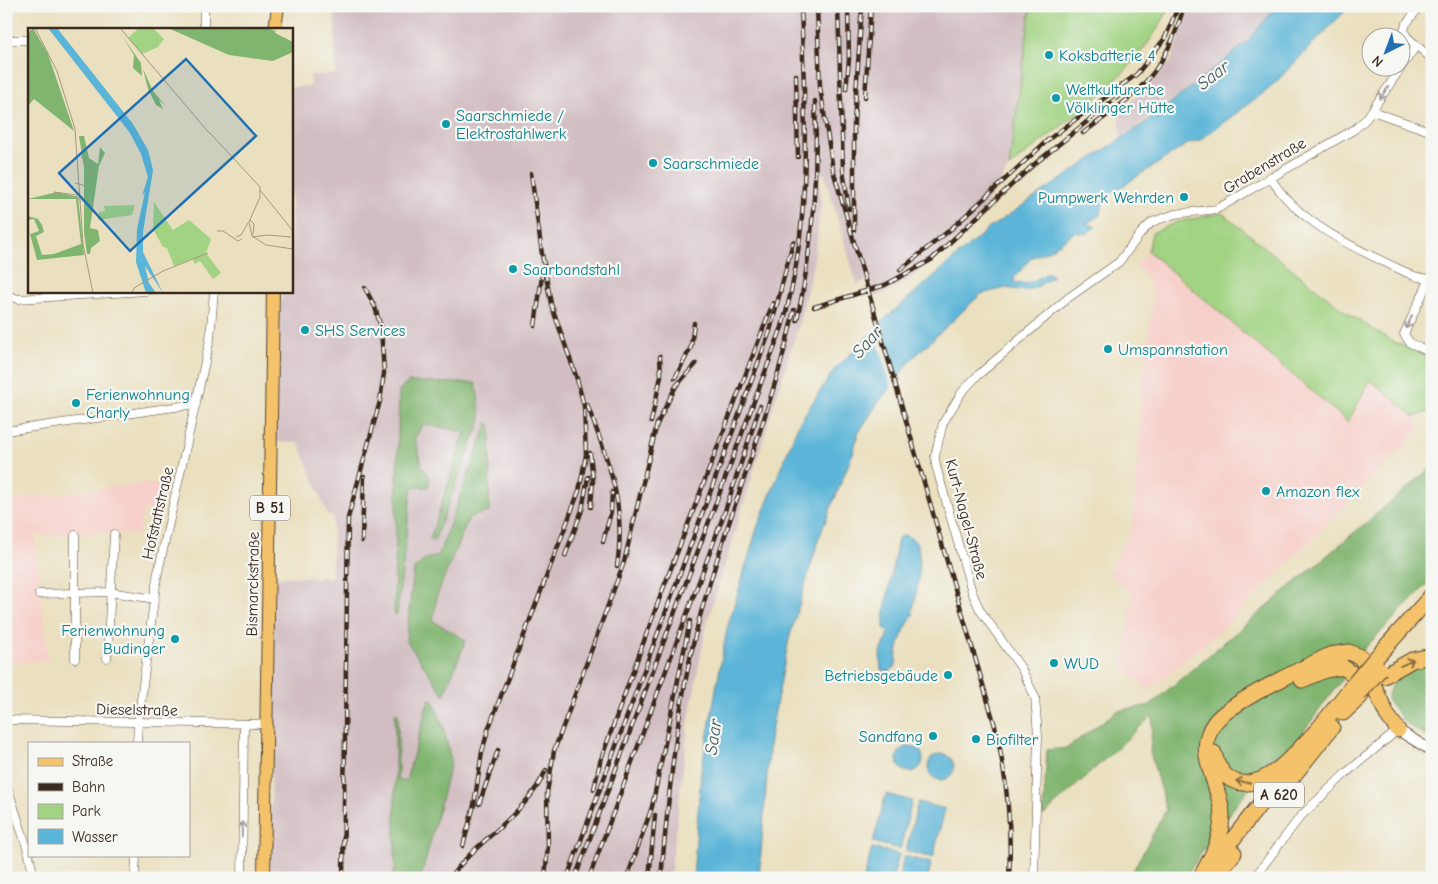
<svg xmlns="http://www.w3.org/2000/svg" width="1438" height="884" font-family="'Comic Neue',sans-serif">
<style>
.built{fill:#f7d0cb}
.industrial{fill:#d2bec2}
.green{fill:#a1d382;stroke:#6e7e50}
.forest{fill:#80b570;stroke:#5e7047}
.water{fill:#5bb5d8;stroke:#4b707b}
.pier{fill:#eae0bf}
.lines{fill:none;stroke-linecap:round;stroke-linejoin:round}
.minor-casing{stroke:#554536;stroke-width:9}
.tertiary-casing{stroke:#554536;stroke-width:12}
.primary-casing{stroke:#554536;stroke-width:14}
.motorway-casing{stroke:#554536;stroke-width:17}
.minor{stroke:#fff;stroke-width:8}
.tertiary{stroke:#fff;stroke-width:10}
.primary{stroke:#f3c26a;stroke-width:12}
.motorway{stroke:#f3c26a;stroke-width:15}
.rail-casing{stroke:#3b2a1e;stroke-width:4.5}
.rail{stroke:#f6f6f2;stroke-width:2.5;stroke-dasharray:8;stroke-linecap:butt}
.motorway-bridge-casing{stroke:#554536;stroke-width:17;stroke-linecap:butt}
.motorway-bridge{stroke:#f3c26a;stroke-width:15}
.oneway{stroke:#a79f9a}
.oneway2{stroke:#8e6e40}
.culture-dot{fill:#0f9aa8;stroke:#f6f6f2;stroke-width:2}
.labels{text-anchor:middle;stroke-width:4.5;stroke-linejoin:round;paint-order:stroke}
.shield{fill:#f6f6f2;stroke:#73675e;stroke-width:1}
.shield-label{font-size:15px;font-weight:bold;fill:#3b2a1e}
.culture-label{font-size:16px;fill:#0d838f;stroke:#f6f6f2;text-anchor:start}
.street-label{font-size:16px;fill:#3b2a1e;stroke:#f6f6f2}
.water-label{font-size:18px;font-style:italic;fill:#465b5f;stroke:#f6f6f2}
.inset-road{fill:none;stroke:#a4977f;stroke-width:1}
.view{fill:#1f6fb2;fill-opacity:0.15;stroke:#1f6fb2;stroke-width:2.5}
.inset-edge{fill:none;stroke:#3b2a1e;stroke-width:2.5}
</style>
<rect width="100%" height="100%" fill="#f6f6f2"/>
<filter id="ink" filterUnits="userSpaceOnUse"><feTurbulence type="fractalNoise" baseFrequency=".02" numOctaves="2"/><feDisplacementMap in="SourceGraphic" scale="10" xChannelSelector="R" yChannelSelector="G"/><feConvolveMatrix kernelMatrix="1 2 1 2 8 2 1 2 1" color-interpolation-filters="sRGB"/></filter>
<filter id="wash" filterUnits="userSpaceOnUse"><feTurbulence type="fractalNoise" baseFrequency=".0096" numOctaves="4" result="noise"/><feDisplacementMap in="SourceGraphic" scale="20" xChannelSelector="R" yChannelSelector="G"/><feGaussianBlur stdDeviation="1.12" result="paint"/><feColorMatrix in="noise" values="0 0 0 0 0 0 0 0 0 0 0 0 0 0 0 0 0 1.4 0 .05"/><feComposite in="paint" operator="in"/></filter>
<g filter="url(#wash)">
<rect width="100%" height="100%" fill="#eae0bf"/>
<path class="built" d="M1148,251L1348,422L1370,380L1415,417L1419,427L1416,434L1219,632L1148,690L1122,666L1133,593L1109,574L1133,524L1142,384L1153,298L1146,275L1136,266Z
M146,483L168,487L161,514L143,510L138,535L98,532L35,536L48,661L6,662V501Z"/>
<path class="industrial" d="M334,6H1031L1009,167L975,223L904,284L875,297L870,280L857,284L824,173L820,174L821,202L815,255L801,317L707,623L689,718L670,878H270L274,577H332L333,516H328L299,443L276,442L278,321L283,291H291V87L310,86V75L336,74Z
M1189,6H1277L1247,42L1208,74L1121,138L1119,112L1148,87L1171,61Z"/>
<path class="green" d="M1031,6H1170C1136,78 1069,118 1009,167Z
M1222,213L1347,313L1392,341L1432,358V410L1415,417L1370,380L1348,422L1148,251L1152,233L1177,222Z"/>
<path class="forest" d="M409,382L476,383L481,419L434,541L430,539L465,432L423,424L415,438L422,466L430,478L428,487H412L397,615L394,614L399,390Z
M488,422L491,426L489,512L469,517L437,595L433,621L466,640L444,695L406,640L414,569L426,559L438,556Z
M1432,467V579L1365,648L1295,743L1259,775L1210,839L1185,878H1129L1166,810L1150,752L1153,715L1043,816L1047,750L1067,748L1117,711L1150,705Z
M1427,663L1432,664V740L1405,723L1387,699L1393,680L1410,669Z
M429,699L433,700L444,729L451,761L421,878H392L395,869V714H398V781H406Z"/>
<path class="water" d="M1277,6H1350L1269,89L1200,140L1186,145L1104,198L1101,214L1086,224L1096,226L1087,234L1075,232L1050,250L1031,258L1014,278L1015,283C1028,286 1038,278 1049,272L1053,276L1037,287L1025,291L1006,288L981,294L913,358L877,404L858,434L853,453L819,538L789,639L770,737L759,878H693L701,771L727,629L757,528L799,423L834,370L888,316L988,229L1150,119L1208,74L1247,42Z
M904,535C910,537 917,541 918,547C922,562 917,597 912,612L914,613C904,630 896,645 896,666L889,672L881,670L880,654L889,633L884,628V616L898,538Z
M897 759a13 13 0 1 1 26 0a13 13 0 1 1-26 0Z
M928 767a13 13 0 1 1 26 0a13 13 0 1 1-26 0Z
M886,794L912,801L900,849L873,842Z
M918,802L945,809L933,858L906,851Z
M872,848L899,854L893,878H864Z
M904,856L931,863L928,878H899Z"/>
<path class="pier" d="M880,321L898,382L892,389L873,327Z"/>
</g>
<g filter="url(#ink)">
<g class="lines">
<defs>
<path id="minor" d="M204,6V29
M1420,6L1406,24L1404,31L1407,37L1432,59
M6,40H29
M1372,111L1432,132
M1270,177C1300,227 1364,252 1414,276L1432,280
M1432,274L1404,334L1410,343L1432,353
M7,295L18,299L146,291
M6,431L196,404
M75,535V659
M39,594L110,592L155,599
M107,658L114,534
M6,720L266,724
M137,743L138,723L157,577L210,339L214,291
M6,783L29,854
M29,855L34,878
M135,878L136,855
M242,878L244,724
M1034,878L1038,736L1035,697L1021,668L980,610L972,592L936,466L935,456L943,423L962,392L977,376L1068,298L1119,262L1141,233L1152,222L1175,214L1217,209L1355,129L1366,119L1416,46
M1254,878L1300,817L1346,773L1398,730"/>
<path id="tertiary" d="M1398,730L1432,751"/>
<path id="primary" d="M275,29L278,6
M264,878L273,291"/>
<path id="motorway" d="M1374,660L1432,595
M1384,676L1412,660L1432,656
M1302,680L1325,670L1343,667L1354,675L1365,689
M1343,713L1361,696
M1316,732L1353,685
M1214,753C1217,765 1222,776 1234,781C1266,794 1301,746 1322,725
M1286,785L1332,727
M1216,861L1288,768
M1200,878C1211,859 1221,840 1222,817C1222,785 1192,752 1215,722C1232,701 1304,668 1330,655L1349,652L1361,657L1387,715L1398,730
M1215,878L1234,853"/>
</defs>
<use href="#minor" class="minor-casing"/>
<use href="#tertiary" class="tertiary-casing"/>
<use href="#primary" class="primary-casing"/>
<use href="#motorway" class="motorway-casing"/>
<use href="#minor" class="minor"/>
<use href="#tertiary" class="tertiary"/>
<use href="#primary" class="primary"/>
<use href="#motorway" class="motorway"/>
<defs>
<path id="rail" d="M817,6L820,87L833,170L995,726C1007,777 1012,826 1009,878
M838,6L843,170L849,209
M796,75L798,157
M846,89L849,60L848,6
M865,97L871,6
M1083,133C1138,93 1165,75 1184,6
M854,230V122L862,6
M900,270L951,229L1049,139L1137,74L1165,38L1176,12
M814,307L885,285L931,260L1032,166L1120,95
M797,320C813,247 818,175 815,101
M535,326L542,276
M675,378L691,347L694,323
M587,404C608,460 627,506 617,566
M651,422L661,376L660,356
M590,453L593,480L591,507
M362,541L364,476
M603,542L611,512L612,492
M565,556L582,510L588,477
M594,789L600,762L660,597L773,303
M479,804L498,750
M463,846L474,805L482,752L488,730L579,491L586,455L584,406L577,379L551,304L542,254L531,173
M343,878L348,518L380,401L384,373L381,328L375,307L365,288
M450,878C478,838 526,816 546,770
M545,878L548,846L547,793L554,751L624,562L657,424L676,386L696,364
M567,878L770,331L793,242
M575,878L782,327C813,223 805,113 801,6
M589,878L724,514L760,406
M627,878L652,807L690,621
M649,878L655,815
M661,878C669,791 677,705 699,620C727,516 771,416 794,310"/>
</defs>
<use href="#rail" class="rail-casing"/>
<use href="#rail" class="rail"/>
<defs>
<path id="motorway-bridge" d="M1353,685L1374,660
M1359,694L1380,669"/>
</defs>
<use href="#motorway-bridge" class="motorway-bridge-casing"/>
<use href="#motorway-bridge" class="motorway-bridge"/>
</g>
<defs><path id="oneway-shaft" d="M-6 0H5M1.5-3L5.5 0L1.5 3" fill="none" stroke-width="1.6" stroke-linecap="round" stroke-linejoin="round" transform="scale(1.25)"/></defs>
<g class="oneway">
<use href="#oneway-shaft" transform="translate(1384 93) rotate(124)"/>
<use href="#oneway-shaft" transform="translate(1409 322) rotate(115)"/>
<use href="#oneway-shaft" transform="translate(242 829) rotate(-89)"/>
</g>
<g class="oneway2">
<use href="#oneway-shaft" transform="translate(1407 663) rotate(-25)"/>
<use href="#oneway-shaft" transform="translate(1243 782) rotate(-170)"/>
</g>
</g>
<g class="culture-dot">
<circle cx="1049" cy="55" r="5"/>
<circle cx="1056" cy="98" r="5"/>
<circle cx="446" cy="124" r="5"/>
<circle cx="653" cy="163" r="5"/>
<circle cx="1184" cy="197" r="5"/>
<circle cx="513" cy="269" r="5"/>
<circle cx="305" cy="330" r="5"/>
<circle cx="1108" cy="349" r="5"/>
<circle cx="76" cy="403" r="5"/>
<circle cx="1266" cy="491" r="5"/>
<circle cx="175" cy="639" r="5"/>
<circle cx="1054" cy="663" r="5"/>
<circle cx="948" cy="675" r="5"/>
<circle cx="933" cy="736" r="5"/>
<circle cx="976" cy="739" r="5"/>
</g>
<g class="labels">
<g class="shield">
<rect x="250" y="495.5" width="40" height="25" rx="4"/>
<rect x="1254" y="782.5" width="50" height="25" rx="4"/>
</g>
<g class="shield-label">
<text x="270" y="513">B 51</text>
<text x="1279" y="800">A 620</text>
</g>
<g class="culture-label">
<text x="1059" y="61">Koksbatterie 4</text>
<text x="1066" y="95">Weltkulturerbe<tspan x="1066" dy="18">Völklinger Hütte</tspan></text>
<text x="456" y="121">Saarschmiede /<tspan x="456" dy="18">Elektrostahlwerk</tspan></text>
<text x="663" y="169">Saarschmiede</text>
<text x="1174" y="203" text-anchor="end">Pumpwerk Wehrden</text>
<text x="523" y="275">Saarbandstahl</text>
<text x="315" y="336">SHS Services</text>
<text x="1118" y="355">Umspannstation</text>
<text x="86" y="400">Ferienwohnung<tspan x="86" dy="18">Charly</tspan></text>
<text x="1276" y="497">Amazon flex</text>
<text x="165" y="636" text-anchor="end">Ferienwohnung<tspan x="165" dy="18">Budinger</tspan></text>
<text x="1064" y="669">WUD</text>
<text x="938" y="681" text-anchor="end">Betriebsgebäude</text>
<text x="923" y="742" text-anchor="end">Sandfang</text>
<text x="986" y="745">Biofilter</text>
</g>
<g class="street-label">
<text transform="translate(1264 165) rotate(-31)" y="6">Grabenstraße</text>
<text transform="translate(157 513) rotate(-77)" y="6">Hofstattstraße</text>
<text transform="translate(967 519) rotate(75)" y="6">Kurt-Nagel-Straße</text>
<text transform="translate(252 584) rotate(-89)" y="6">Bismarckstraße</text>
<text transform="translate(137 709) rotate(1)" y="6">Dieselstraße</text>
</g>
<g class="water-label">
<text transform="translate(1213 75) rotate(-38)" y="6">Saar</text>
<text transform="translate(867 342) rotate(-48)" y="6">Saar</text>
<text transform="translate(713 737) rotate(-82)" y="6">Saar</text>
</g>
</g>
<g transform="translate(28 28)">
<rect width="265" height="265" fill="#eae0bf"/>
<path d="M111,0H125L136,11L130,19L114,26L100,10ZM126,174L145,202L161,192L183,211L178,225L193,245L185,251L172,233L167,236L164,231L146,238L139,220L135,219L125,201ZM107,177L104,187L70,192L71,184L77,183L76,178Z" fill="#a1d382"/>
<path d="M5,0L20,26L46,103L6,71L0,78V5ZM140,0H240L247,3L248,0L247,5L265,14V24L245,33L201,27ZM94,8L113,35L114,48L105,40L106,27ZM115,41L125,63L137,77L131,72L135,81L128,77L120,61ZM51,108H56L61,130L70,136L72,119L77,125L71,138L62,200L70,202L72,213L63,220L62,226H59L56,204V140ZM29,164L50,169L56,227L9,232L2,206L11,203L6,191L0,192V188L10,191L14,197L16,204L8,208L14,227L26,226L53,216L48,171H0Z" fill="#80b570"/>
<path d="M20,0H29L105,96L120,122L125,142L115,204V224L135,265L117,238L121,255L128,265H118L108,234L109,201L117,164L114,168L120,149L113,126L102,105Z" fill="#5bb5d8"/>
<path class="inset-road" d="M7,0L29,43L47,101L55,216L65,265M92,0L182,106M182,105L232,159V169L221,194L224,208L238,217L265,221M47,155L58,158L64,143L53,128M232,162L265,203M26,164L48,167L53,174M222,192L226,196L225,207M189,203H195L210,213L214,211M208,209L213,207L220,195M224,209L240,207L263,209M104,265L106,260L135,243L180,225"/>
<path class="view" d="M158,31L228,108L102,223L31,145Z"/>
<rect width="265" height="265" class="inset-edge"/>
</g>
<rect width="1438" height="884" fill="none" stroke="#f6f6f2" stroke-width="25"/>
<rect x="28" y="742" width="162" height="115" fill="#f6f6f2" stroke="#aba49d"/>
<rect x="38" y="758" width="25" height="8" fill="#f3c26a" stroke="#aba49d"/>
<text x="72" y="766" font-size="15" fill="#3b2a1e">Straße</text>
<rect x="38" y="783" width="25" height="8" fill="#3b2a1e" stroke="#aba49d"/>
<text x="72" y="792" font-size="15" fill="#3b2a1e">Bahn</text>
<rect x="38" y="804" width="25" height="15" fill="#a1d382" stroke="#aba49d"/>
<text x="72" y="816" font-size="15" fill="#3b2a1e">Park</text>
<rect x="38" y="829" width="25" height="15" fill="#5bb5d8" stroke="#aba49d"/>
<text x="72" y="842" font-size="15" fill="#3b2a1e">Wasser</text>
<g transform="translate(1386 52) rotate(222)"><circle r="24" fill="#f6f6f2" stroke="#aba49d"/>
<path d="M0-4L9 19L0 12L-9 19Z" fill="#1f6fb2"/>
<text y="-8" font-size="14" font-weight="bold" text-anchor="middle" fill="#3b2a1e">N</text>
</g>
</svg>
